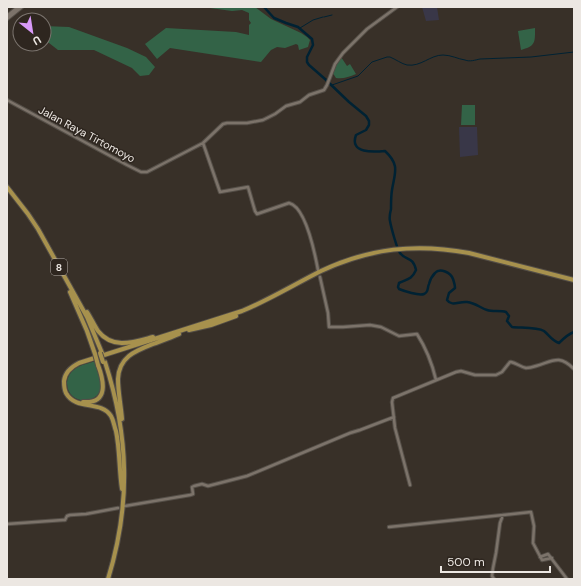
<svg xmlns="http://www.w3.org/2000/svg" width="581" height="586" font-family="'DM Sans',sans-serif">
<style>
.education{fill:#393748}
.green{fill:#336347}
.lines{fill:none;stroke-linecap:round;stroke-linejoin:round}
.stream{stroke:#023;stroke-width:1}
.river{stroke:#023;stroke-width:2.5}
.tertiary-casing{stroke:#544e47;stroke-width:4.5}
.motorway-casing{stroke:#544e47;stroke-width:6}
.tertiary{stroke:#7c736a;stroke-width:2.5}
.motorway{stroke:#a7914d;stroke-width:4}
.motorway-bridge-casing{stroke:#544e47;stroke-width:6;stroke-linecap:butt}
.motorway-bridge{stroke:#a7914d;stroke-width:4}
.labels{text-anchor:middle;stroke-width:3;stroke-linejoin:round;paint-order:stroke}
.shield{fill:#2e261f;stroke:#b3ada8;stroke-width:1}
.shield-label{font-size:10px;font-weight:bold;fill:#ece7e2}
.street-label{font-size:11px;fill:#ece7e2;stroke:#2e261f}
</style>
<rect width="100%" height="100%" fill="#383028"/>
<path class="education" d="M422,7H430L431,8L437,7L439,20L426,21Z
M459,127H477L478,155L460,157Z"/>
<path class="green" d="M207,7H255L271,19L301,33L307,37L310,40L308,47L299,50L298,45L296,44L285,48L277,47L271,50L261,62L170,48L157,59L145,44L166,28L236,32L249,35V25L251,23L249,20V13L242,10L232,11L210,8Z
M44,26L69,27L127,48L146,57L155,67L149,75L140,76L132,68L94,50H58L49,43L44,42Z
M535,28C535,42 536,46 521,50L518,31Z
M341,57L347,66L350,64L356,74C349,77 343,79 336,78L332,72L335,66Z
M462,105H475V125H461Z
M96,361C98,367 101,373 102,379C105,407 66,407 67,382C68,375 72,370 78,367C83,364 90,363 96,361Z"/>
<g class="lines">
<path class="stream" d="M324,17L332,15
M300,28L313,20L323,17
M332,85L358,76L372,62L387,57H390C395,59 402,64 407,65C421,67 430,55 443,55C451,55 458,59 465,60C470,62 475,60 480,59L531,57L574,52"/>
<path class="river" d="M264,7L274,18L286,23L298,27L312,39L313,45L307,57V62L309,65L325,79L349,102L366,116L369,121V125L366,130L356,135C349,154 374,152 385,151C400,165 395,172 392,190C391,196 391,202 391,209C390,213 389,217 390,221C391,227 397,249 400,253C406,261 413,256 416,270C412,279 408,279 399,283L398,287L399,289C404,291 419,296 424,294C429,292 427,288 429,284C430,280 433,275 435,273C440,267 451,273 453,279C454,282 455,285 455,288L449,293L447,300C452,307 459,301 467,302C476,303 480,308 487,310C493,312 500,310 506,312L509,316L507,321L512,327C521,328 537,327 544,331C549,335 552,341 559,343C563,339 568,334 574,332"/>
<defs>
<path id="tertiary" d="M7,16L18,7
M7,19L22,7
M7,100L127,165L141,172H147L203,143L223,124L227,123H247L263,120L275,114L286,106L300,102L309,95L324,90L327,85L335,64L343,53L367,29L397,7
M203,143L220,192L248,187L255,211L257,214L289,203C306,207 315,254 318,270
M320,277L328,313L329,327H343L370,325L381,327L399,336L417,334C426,348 432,363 436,380
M410,485L395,428L392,402L393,398L456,372L461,371L475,375H496L502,372L510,362H511C516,363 521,367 526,368C529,368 533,367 536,366C553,361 559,354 574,369
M125,506L190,495L193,494L192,487L194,486L202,484L208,486L247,476L350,433L360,430L394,417
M7,524L63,520H65L67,516L70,515L86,514L118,508
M389,527L531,512L534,526L533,543L542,560L552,558
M540,557L548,554L567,579
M494,579L492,576L493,568L496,553L500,523L503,515"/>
<path id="motorway" d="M7,187L28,214L38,229L87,317L102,353
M70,292L87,331L95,354
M87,312C91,318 94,325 98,331C113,350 134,342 153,337
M189,330L211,325L236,316
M105,362C129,436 131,504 108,579
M83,402C109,404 104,381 98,365
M122,419C121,406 118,392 118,379C119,357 135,351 153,344C161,341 170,338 179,334
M122,489C119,470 120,450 116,431C114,426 114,421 111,416C101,400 76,411 66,393C64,389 64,385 64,381C65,372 71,367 79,363L242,311C269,300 295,284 321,271C370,248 416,243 469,253L574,280"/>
</defs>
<use href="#tertiary" class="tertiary-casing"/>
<use href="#motorway" class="motorway-casing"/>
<use href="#tertiary" class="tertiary"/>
<use href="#motorway" class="motorway"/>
<defs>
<path id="motorway-bridge" d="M100,353L103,362
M95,354L98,365"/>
</defs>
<use href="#motorway-bridge" class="motorway-bridge-casing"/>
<use href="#motorway-bridge" class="motorway-bridge"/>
</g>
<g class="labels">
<rect class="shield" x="51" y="259" width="16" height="16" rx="3"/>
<g class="shield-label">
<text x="59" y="271">8</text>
</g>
<g class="street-label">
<text transform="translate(87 134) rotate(28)" y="4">Jalan Raya Tirtomoyo</text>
</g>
</g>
<rect width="581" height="586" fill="none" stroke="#ece7e2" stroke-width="16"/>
<g transform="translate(32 32) rotate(150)"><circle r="19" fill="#2e261f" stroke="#7a736d"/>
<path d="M0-3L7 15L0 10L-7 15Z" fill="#d89af8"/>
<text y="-6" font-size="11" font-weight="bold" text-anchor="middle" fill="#ece7e2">U</text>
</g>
<path d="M441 566v6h109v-6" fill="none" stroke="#ece7e2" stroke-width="2"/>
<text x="447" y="566" font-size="12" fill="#ece7e2" stroke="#2e261f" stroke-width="3" paint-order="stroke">500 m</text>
</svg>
